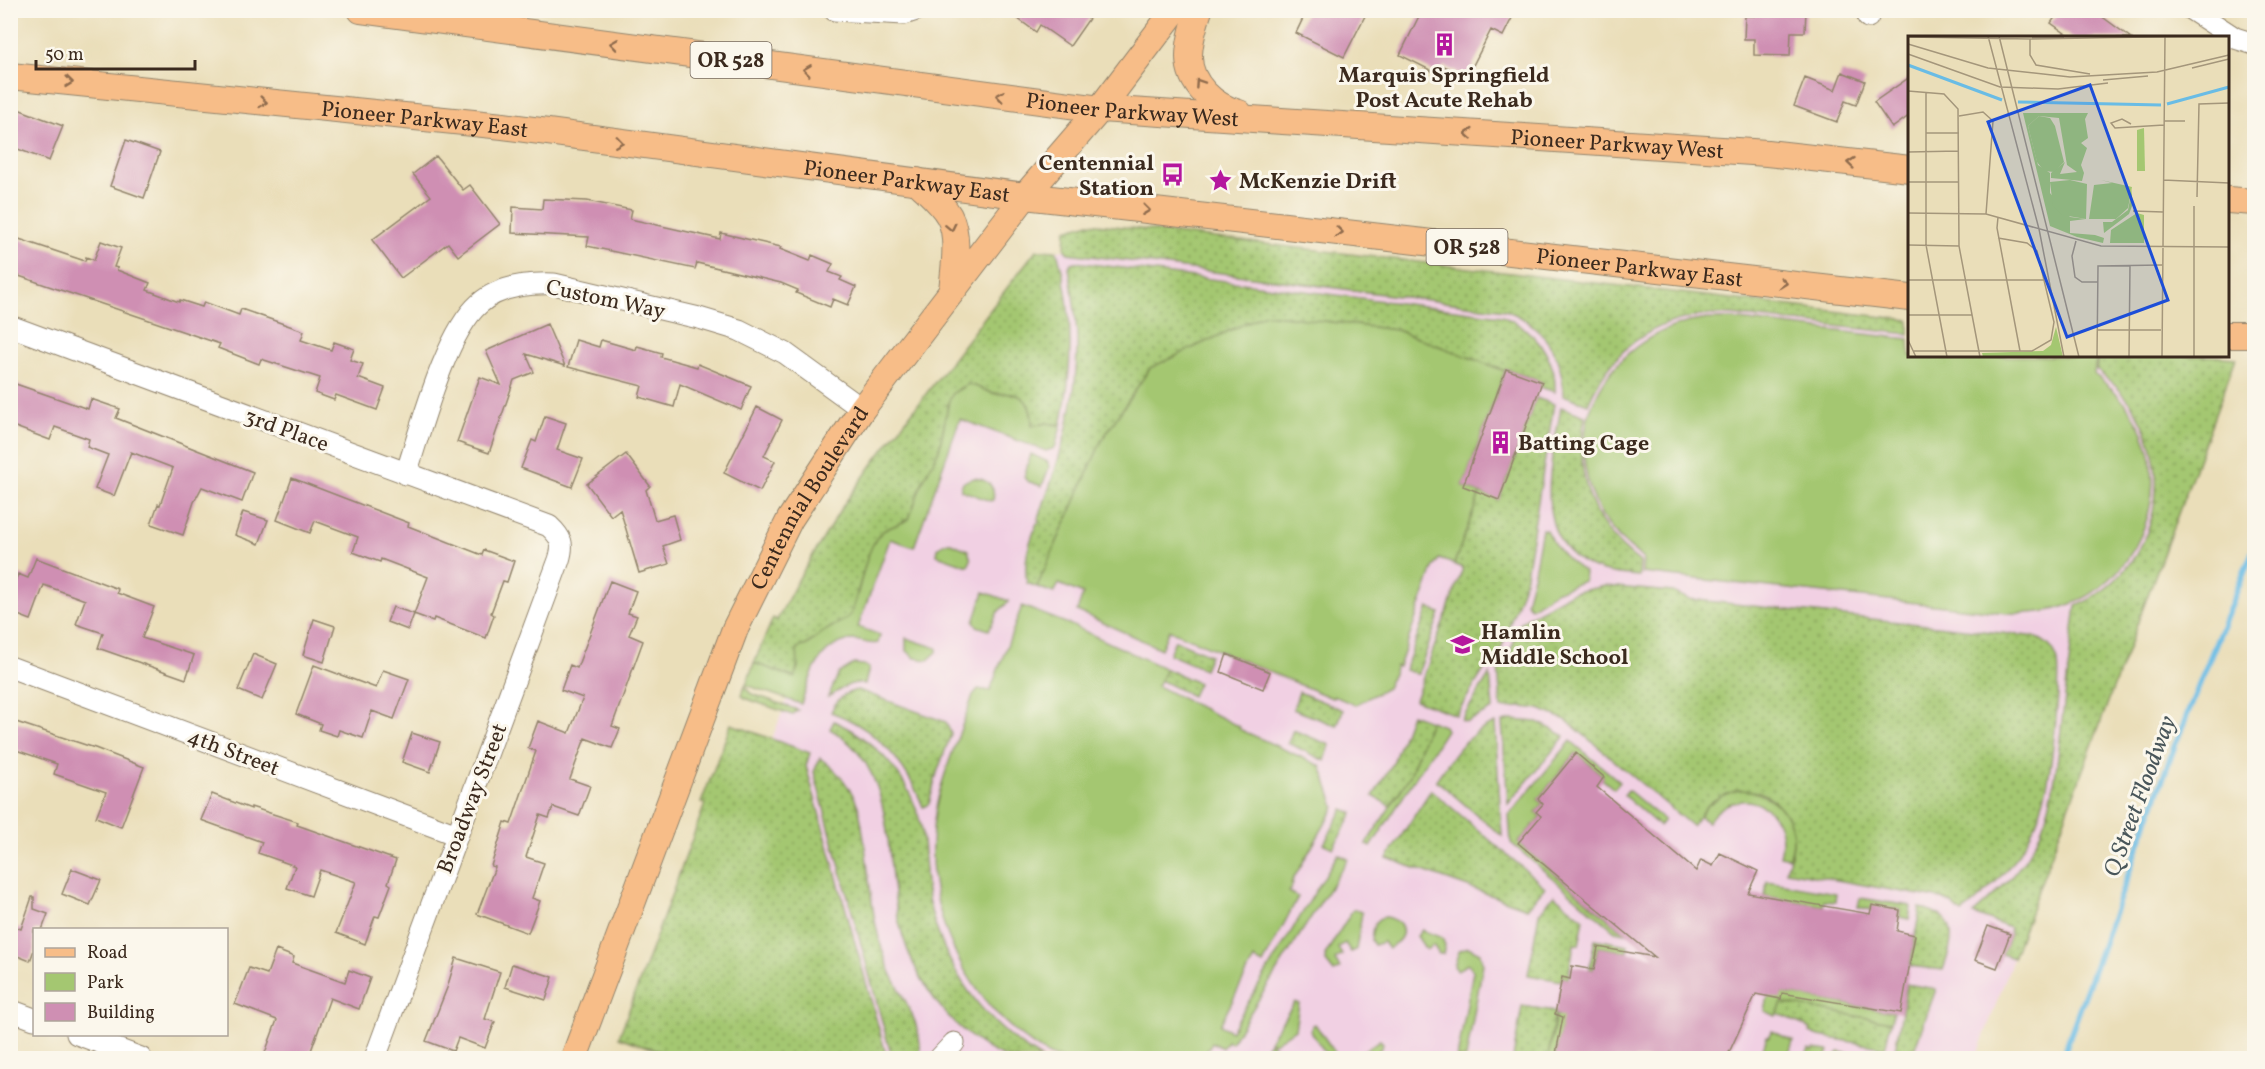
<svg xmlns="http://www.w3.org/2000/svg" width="2265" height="1069" font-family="Vollkorn,serif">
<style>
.built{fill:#f1d0e3}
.grass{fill:url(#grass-dots);stroke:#707848;stroke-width:1.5}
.green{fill:#a4c771;stroke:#707848;stroke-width:1.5}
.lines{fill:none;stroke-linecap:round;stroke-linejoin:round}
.stream{stroke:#69bce5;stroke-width:6}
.building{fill:#cf8fb3}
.minor-casing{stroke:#92846c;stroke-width:23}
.major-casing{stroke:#92846c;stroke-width:28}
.minor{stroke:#fff;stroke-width:21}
.major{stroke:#f7bd88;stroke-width:26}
.oneway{stroke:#906c4e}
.labels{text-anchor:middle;stroke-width:6;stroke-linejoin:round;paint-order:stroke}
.shield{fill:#fbf7ec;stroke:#75685c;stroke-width:1.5}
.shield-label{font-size:21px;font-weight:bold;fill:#3b2a1e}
.poi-label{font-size:22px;font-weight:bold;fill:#3b2a1e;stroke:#fbf7ec;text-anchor:start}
.street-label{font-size:22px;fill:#3b2a1e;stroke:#fbf7ec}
.water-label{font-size:24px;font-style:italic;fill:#49565a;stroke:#fbf7ec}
.inset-river{fill:none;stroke:#69bce5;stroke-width:3}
.inset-road{fill:none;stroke:#a4967b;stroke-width:1.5}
.view{fill:#1d4ed8;fill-opacity:0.15;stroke:#1d4ed8;stroke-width:3}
.inset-edge{fill:none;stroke:#3b2a1e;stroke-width:3}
</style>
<defs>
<pattern id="grass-dots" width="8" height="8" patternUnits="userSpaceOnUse" patternTransform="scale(1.5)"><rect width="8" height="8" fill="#a4c771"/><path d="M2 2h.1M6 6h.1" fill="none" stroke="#87a25c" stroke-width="1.8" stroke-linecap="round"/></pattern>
</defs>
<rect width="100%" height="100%" fill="#fbf7ec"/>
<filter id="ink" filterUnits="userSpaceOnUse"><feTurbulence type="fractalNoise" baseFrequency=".0167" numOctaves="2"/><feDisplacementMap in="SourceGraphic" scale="12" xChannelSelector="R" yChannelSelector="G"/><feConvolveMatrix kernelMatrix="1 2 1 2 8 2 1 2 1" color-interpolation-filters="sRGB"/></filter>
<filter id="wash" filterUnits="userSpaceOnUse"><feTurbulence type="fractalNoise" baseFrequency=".008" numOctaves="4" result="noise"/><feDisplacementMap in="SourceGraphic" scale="24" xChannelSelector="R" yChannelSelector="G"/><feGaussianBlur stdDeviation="1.35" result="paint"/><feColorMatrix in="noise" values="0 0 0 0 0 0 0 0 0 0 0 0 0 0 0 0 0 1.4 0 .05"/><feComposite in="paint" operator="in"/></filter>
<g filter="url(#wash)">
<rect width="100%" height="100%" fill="#eadeb9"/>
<path class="built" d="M1089,223L1909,320L1910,356H2211L2236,358L1976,1058H680L619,1037L756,782L795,678L799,578L844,504L877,458L1036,250H1065L1066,230Z"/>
<path class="grass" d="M1089,223L1909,320V334L1731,315C1664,312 1614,342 1588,404L1563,395C1564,356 1542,323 1505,310L1068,253L1065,250L1066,230Z
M1036,250L1057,251C1074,308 1073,369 1061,426L1055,424L1032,426C1033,412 1027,396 1012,394C1005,393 999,394 993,393C973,387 963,377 949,401L939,450L922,483L913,512L909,519L881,533L864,570L851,614C837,631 812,632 800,655C797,662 797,671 795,678L754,663L773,618L777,620L799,578L844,504L877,458Z
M1075,262L1502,316C1534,329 1557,357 1555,392L1540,387L1542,382L1506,369L1505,371L1396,330L1265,314L1150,368L1102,440L1037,587L1027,583C1023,561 1029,544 1037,523L1040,522L1038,520C1060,459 1079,401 1077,336C1076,312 1072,290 1069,267L1071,263Z
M2098,356H2211L2236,358L2013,958L2002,954L2010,934V928L1973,914C1998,893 2020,871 2036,841C2055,804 2057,762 2062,721C2067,682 2071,644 2076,606C2159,570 2182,464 2124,395C2116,385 2106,378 2096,370Z
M1536,398L1554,404L1525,581L1501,649L1487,665L1456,715L1415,700L1463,568L1454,564L1480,493L1499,499Z
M1561,407L1585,416C1574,476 1590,525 1640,562L1639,576C1627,575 1614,574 1603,571C1525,549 1552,463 1561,407Z
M1605,586L1673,592L1688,599L2029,636C2042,638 2052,646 2057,658C2063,674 2051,770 2046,790C2043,804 2039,817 2033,829C2016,864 1991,889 1962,913L1951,903L1942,899L1786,871C1788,862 1793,852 1793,843C1794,819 1775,791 1749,791C1740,790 1721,796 1713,801C1704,806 1699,818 1692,826L1566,720L1539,709L1522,707L1501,708L1498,666L1510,653L1520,623L1523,620L1571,593Z
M1428,608L1440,613L1418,674L1405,670Z
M1175,640L1210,655L1204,669L1169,654Z
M1166,669L1198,683L1192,696L1160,680Z
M1490,674L1493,709L1467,722L1461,720Z
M745,686L750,693L798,710L792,715L745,698L742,695Z
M858,690L946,722L951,734L937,773L929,804L923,807C906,763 876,728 831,712C836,700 845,692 858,690Z
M1299,692L1343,710L1337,726L1293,709Z
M1411,714L1430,721L1410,776L1390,806L1373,796L1393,763Z
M1512,720L1538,722L1565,736L1508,804L1502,722Z
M834,721C877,741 911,779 921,826C926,852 923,878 929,903C944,967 984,1025 1041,1058C1031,1059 1019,1060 1009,1058C992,1055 965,1033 953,1021C926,993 908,960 899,922C883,856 899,768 830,729Z
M1495,723L1502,836L1436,780C1453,755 1466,734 1495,723Z
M731,724L810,753L806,766L887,1058H680L619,1037L705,804L701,803Z
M1293,730L1330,745L1325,761L1288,743Z
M820,758C838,771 850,785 858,806C871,861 867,921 891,973C905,1002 923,1025 920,1058H892L814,772Z
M1431,790L1545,887L1527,908L1387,858Z
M1343,809L1353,813L1333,848L1324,844Z
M1554,895L1584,919L1579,945L1574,944L1568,979L1562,977L1561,981L1528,975L1539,913Z
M1920,908C1960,916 1954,939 1943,970L1910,966Z
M1907,984L1936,989L1913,1053L1895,1050Z
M1782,1003L1891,1022L1885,1048L1819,1036L1810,1032L1811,1029L1777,1013Z
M1522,1006L1555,1011L1548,1058H1513Z
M1269,1042L1278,1050L1271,1055L1273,1058H1258Z
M1839,1052L1876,1058H1835Z"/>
<path class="green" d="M1265,314L1396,330L1505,371L1463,486L1480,493L1454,564L1439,559L1433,568L1399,667L1396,666L1387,688L1355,705L1334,696L1332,698L1169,630L1161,649L1077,611L1083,594L1059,584L1054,593L1037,587L1102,440L1150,368Z
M1708,319H1730L1909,339L1910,356H2062L2096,359L2094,374C2115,390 2132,408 2143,433C2172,500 2133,583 2066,606C2047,613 2027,614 2007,613L1642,573L1643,558C1628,547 1614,535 1604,519C1551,431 1610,329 1708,319Z
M968,384C978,386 986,392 996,394C1001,394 1006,393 1011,394C1028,395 1032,411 1032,426L1047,423L1061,426L1055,448L1046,451L960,419L914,547L890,539L858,627L880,635L878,643C868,646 861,639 851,640C818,645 810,678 801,704L746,685L754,663L795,678L798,666L797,648L807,645L823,632L846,619L851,614C861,592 864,547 883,531C891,526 901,524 909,519L922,483L939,450L949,401L953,393Z
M1031,454L1048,462L1049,468L1042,486L1027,481L1024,477Z
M974,478C987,479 996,486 993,500L990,501L961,490C959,483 968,479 974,478Z
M1542,529L1546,530C1555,548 1568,562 1585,572L1584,581L1555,592L1531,608L1526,602L1534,572Z
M945,543H951L968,550L971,560L968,566L937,555L938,548Z
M984,592L1009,601L998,612L989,630L977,626L974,622Z
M1022,606L1071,625L1166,669L1157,686L1240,727L1239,729L1321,766L1335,807L1291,883L1293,884L1289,892L1298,897L1263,964L1254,959L1220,1025L1231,1031L1338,854L1348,859L1231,1043L1227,1041L1222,1048L1212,1042L1203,1058C1168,1059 1134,1058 1099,1058C1086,1058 1070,1061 1058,1058C1039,1054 1002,1021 990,1006C940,946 920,871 939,794C948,760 962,728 973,695L978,689L990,691Z
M906,638L937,648V652L928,660L915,658L906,650Z
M854,664L864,665L869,668L865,684C848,680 841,691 828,697L839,673Z
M1430,721L1444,726L1446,730L1371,847L1366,844L1410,776Z
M1571,741L1620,782L1614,789L1602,779L1603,776L1576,753L1538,799L1543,804L1536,812L1541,816L1518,843L1619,928L1631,934L1615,931L1511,843L1509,815Z
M1628,790L1664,820L1659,826L1624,795Z
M1739,790C1774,790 1804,822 1789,858L1780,856C1793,807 1737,779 1708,822L1700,817C1707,801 1723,794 1739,790Z
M1767,881L1836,893L1835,902L1824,901L1823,906L1765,896Z
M1860,898L1911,906L1909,919L1899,917L1900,910L1872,906L1871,910L1858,907Z
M1355,909L1362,913L1356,950L1351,952L1345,943L1338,948L1342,955L1335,960L1340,968L1334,972L1326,962L1325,955L1352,911Z
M1387,917L1399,922C1408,935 1398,942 1388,949L1383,942L1374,945L1371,940C1373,928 1373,917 1387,917Z
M1422,930L1442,938L1445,945L1443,954H1439L1433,945L1426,950L1417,936Z
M1595,939L1628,945L1627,952L1598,947L1593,970L1589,969Z
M1468,947L1480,953L1483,964L1466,1058H1457L1473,971L1468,964L1457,970L1454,966L1459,951Z
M1782,993L1893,1012L1891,1022L1782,1003L1776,1016L1765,1011L1768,996Z
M1295,1002L1299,1004L1295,1029L1274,1043L1269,1041Z
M1556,1015L1565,1016L1555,1058H1548Z
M1315,1024L1336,1054V1058H1329L1311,1032L1312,1025Z
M1772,1031L1793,1041L1788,1057L1777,1058L1762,1052L1767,1036L1769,1037Z
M1380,1040L1383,1043C1379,1057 1365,1059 1353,1058Z
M1809,1049L1813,1051L1814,1049L1829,1051L1826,1058H1805Z"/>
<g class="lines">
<path class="stream" d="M2062,1058L2175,745L2254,548"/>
</g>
<g id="blocks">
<path class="building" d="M1006,10H1095L1070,46L1040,25L1036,32Z
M1307,10H1368L1344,57L1296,33Z
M1422,10H1516L1503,36L1491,30L1467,77L1444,66L1440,75L1400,55Z
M1755,10H1806L1805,32H1791L1790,56L1754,55V39H1744L1745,16H1755Z
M2060,10H2093L2131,38H2072L2051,23Z
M1842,72L1865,81L1856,105L1845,101L1837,122L1794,106L1805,78L1835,90Z
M1910,77V115L1892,128L1874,102Z
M10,106L63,126L49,161L10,146Z
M126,140L160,152L144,198L110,186Z
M436,156L463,190L470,185L500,224L458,256L448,243L401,278L372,240L431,196L413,174Z
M543,199L587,201L632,210L630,219L720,239L721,233L781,247L780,249L810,261L812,255L833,264L829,272L842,277L840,280L856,287L848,305L833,299L830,307L796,293L798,290L781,283L697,263L695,269L587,246L589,237L512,233L513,207L542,209Z
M10,236L85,261L86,257L94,260L101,241L121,248L114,267L118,268L117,270L150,283L147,290L179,302L180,300L202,307L204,302L239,315L241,309L304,331L301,340L331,350L334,342L354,349L350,360L363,364L358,378L385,388L377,410L336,395L334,400L315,393L320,378L261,359L259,364L218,348L220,344L10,273Z
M547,324L565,366L526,354L534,372L514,380L489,453L457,442L480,377L501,385L486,351Z
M576,340L599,347L601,340L636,350L637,346L662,353L661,357L697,367L698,364L751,386L741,410L680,384L674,407L639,397L642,386L568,367Z
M1506,369L1542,382L1499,500L1463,486Z
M10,382L88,409L91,399L120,409L116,418L253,472L242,502L202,487L194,502L183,535L151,524L158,504L160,505L173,468L131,452L114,496L95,489L108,455L87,447L89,439L55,427L50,440L10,425Z
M757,407L782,420L764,456L775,461L760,491L724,473Z
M545,416L566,423L557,450L583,459L572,487L521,468L532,440L536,442Z
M626,454L650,486L646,490L655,520L673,515L680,540L663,546L669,564L639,573L620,509L611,516L587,484Z
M292,478L409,523L408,526L482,555L484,550L514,561L507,582L503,581L491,613L494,615L486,638L434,618L433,621L414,614L428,577L381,559L380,562L353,552L358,537L315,521L310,533L277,520Z
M243,512L268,520L259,544L235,535Z
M36,558L118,589L117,593L154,607L142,638L194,655L186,679L98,648L103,633L76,624L85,600L44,585L31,620L10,612V594L18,574L28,578Z
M610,581L636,591L628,613L637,616L629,635L643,641L612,726L620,729L612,748L585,738L570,779L590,786L579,816L553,807L549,818L540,815L526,857L544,863L532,898L540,901L528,933L477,914L495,867L491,866L505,822L511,824L536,751L528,748L538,721L569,733L583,698L561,690L570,665L577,668Z
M393,607L414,614L408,630L387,622Z
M314,619L335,626L324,662L303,655Z
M253,654L277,664L262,700L238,690Z
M1227,654L1270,672L1263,689L1221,672Z
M314,665L376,688L383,670L409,679L394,719L372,711L363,738L339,730L337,736L319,730L321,724L296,714Z
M13,721L95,748L144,767L121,827L96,817L106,792L54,774L57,764L10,748V730Z
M412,733L440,742L430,772L402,762Z
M1576,753L1604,777L1597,787L1696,871L1701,860L1713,866L1720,853L1758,871L1748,893L1870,914L1872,905L1900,910L1897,931L1915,935L1901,1013L1782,993L1781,999L1756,994L1726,1059H1555L1563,1017L1555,1014L1562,977L1570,979L1572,966L1594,970L1598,947L1655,957L1518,843L1541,816L1536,812L1543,804L1538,799Z
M212,794L251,809V807L298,822L297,825L396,860L388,883L391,885L379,917L375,916L365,944L336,933L356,882L320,870L311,896L287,888L295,866L258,853L262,842L201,820Z
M72,869L101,880L90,905L62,894Z
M32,897H34V909L48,914L42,930H34V950L30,961L10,953V925L21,929Z
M1988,926L2010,934L1997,968L1975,960Z
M276,950L294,957L292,963L345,982L349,970L370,978L359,1009L330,998L308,1059H280L265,1053L277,1020L235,1004L249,968L267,974Z
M456,958L500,972L485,1019L495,1022L485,1048L458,1038L453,1051L426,1041L447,988Z
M512,964L553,977L546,1000L505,987Z"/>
</g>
</g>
<g filter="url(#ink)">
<use href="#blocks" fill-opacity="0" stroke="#92846c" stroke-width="1.5"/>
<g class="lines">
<defs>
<path id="minor" d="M834,10L904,14L916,10
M2192,10L2235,38L2254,44
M1868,17L1871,10
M10,326L549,526C562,538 564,544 559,560L375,1058
M406,474C421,429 445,334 479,304C499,286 528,283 554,284L699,318L739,330L785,353L862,409
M10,667L457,835
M10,1010L34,1019
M77,1034L141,1058
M940,1058L954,1043"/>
<g id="major">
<path id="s1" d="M361,10L1100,109L1767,153L1910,169"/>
<path d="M1199,10C1194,25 1189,41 1189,57C1189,84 1214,107 1239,113"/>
<path id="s2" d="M10,76L503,126L1025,196L1910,298"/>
<path d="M917,181C928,192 941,202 949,216C960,236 954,269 952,291"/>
<path d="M2228,200L2254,202"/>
<path d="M2228,335H2254"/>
<path id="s3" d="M574,1058L735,629L790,519L862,409L1025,196L1100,109L1175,10"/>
</g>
</defs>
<use href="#minor" class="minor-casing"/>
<use href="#major" class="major-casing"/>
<use href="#minor" class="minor"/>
<use href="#major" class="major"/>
</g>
<defs><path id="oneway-chevron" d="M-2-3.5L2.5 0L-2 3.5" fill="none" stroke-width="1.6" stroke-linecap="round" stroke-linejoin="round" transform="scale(1.5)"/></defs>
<g class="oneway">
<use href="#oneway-chevron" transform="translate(614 44) rotate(-172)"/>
<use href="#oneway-chevron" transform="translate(807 70) rotate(-172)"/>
<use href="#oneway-chevron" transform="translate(69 82) rotate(6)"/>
<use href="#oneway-chevron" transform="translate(1199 83) rotate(-124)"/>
<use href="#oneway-chevron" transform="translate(1000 96) rotate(-172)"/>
<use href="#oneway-chevron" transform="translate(263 102) rotate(6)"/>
<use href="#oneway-chevron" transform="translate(1469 134) rotate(-176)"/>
<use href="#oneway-chevron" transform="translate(619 142) rotate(8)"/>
<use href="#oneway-chevron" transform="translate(1851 163) rotate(-174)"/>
<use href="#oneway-chevron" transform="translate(1146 210) rotate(7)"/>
<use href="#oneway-chevron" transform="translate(951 227) rotate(78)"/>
<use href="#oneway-chevron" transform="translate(1339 232) rotate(7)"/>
<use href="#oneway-chevron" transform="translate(1783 283) rotate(7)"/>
</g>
</g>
<defs>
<symbol id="building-bare" viewBox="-9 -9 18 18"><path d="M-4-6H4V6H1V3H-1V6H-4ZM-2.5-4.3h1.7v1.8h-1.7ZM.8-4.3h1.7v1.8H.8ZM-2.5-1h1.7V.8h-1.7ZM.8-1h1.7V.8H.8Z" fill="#b5179e" stroke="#fbf7ec" stroke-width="2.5" paint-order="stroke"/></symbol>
<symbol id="bus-bare" viewBox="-9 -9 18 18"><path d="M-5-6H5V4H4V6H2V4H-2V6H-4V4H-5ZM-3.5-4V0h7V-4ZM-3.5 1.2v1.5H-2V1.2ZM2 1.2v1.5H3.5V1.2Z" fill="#b5179e" stroke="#fbf7ec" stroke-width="2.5" paint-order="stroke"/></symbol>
<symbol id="sight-bare" viewBox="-9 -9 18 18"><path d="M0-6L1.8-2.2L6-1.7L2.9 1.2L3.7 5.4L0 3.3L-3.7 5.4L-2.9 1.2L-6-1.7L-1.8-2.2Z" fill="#b5179e" stroke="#fbf7ec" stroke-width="2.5" paint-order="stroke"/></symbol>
<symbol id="school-bare" viewBox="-9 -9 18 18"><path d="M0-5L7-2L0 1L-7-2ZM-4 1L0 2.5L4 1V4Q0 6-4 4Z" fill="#b5179e" stroke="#fbf7ec" stroke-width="2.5" paint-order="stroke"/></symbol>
</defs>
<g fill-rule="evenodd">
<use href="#building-bare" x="1428" y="28" width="33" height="33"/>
<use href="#bus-bare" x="1156" y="158" width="33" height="33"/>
<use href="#sight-bare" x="1204" y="164" width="33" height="33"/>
<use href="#building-bare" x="1484" y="426" width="33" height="33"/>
<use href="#school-bare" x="1446" y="628" width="33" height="33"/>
</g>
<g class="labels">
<g class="shield">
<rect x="690.5" y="42" width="81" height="36" rx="4.5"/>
<rect x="1426.5" y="229" width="81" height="36" rx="4.5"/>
</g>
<g class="shield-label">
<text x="731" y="67">OR 528</text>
<text x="1467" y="254">OR 528</text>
</g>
<g class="poi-label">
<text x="1444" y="82" text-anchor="middle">Marquis Springfield<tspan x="1444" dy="25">Post Acute Rehab</tspan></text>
<text x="1154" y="170" text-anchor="end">Centennial<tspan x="1154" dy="25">Station</tspan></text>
<text x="1239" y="188">McKenzie Drift</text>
<text x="1518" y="450">Batting Cage</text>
<text x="1481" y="639">Hamlin<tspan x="1481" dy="25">Middle School</tspan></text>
</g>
<g class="street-label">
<text dy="8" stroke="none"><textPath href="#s1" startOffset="778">Pioneer Parkway West</textPath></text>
<text dy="8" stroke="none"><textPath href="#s2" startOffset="417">Pioneer Parkway East</textPath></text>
<text dy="8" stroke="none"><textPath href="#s1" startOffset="1264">Pioneer Parkway West</textPath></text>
<text dy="8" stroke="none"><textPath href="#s2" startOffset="903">Pioneer Parkway East</textPath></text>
<text dy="8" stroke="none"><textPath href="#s2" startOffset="1641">Pioneer Parkway East</textPath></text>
<text transform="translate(606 298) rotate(12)" y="8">Custom Way</text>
<text transform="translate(287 429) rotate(20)" y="8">3rd Place</text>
<text dy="8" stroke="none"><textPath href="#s3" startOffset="609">Centennial Boulevard</textPath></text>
<text transform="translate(234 751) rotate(21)" y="8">4th Street</text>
<text transform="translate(471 798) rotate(-69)" y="8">Broadway Street</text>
</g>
<g class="water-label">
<text transform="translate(2139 796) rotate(-70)" y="8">Q Street Floodway</text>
</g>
</g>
<g transform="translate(1908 36)">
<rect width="321" height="321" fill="#eadeb9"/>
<path d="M115,77H180L177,83L180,102L173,107L179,112L173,129L176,137L174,145L143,142V137L157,126L152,138L169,136L159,129L151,82L131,80L120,90L130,129L142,137V157L162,181L178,183L162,185V197L187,199L196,202L195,207L169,201L142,190ZM224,153V170L221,178L196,197L195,186H204L220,174ZM229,177L236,179V207H202L203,194Z" fill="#a4c771"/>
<path d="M236,92L237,135H229V94Z" fill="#a4c771"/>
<path d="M131,80L142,82L147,90L156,126L146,136L136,135L129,126L120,90ZM162,144L179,148L178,183L154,179L145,170L142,146ZM193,144L224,151L220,172L208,183H181L186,149L204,147ZM148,291L155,321H75L74,317L135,315L143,309Z" fill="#a4c771"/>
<path class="inset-river" d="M0,29L94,64M110,66L253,69M259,68L321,51"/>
<path class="inset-road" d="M80,0L131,193L156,321M91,0L171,321M0,1L123,3M124,2H156M122,3V19L128,29L182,38M123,3L299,0M0,8L80,32L162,41L249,36L321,19M0,18L92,51L150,53L200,47M284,32L321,23M195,44L240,40M0,55L36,58L50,73L51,210L72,321M18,57V209L39,321M51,80L75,76L85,85L78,178M256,85H277M223,88L214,83L203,87L207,92L256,89M18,97H51M0,116L51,115M255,144L321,147M0,146H51M289,161L291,68L321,67M225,175L255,176M0,177L78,178L193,210L321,211M90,181L89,192L112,315M168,205L164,220L167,241L174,246H190M0,209L51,210M255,210L257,0M0,244H136M0,279H64M189,294H253M0,304L8,321M5,315H124L143,304L146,286L129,215L119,207L90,202M189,321L190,230L254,229M221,321L222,229M254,321L255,212M286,321V170"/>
<path class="view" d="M182,49L260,264L159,301L80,86Z"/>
<rect width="321" height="321" class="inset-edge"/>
</g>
<rect width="2265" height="1069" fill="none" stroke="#fbf7ec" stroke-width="36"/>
<rect x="33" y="928" width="195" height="108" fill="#fbf7ec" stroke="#aea59a" stroke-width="1.5"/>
<rect x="45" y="948" width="30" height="9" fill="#f7bd88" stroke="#aea59a" stroke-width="1.5"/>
<text x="87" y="958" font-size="18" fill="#3b2a1e">Road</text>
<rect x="45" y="973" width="30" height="18" fill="#a4c771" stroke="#aea59a" stroke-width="1.5"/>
<text x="87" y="988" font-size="18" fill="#3b2a1e">Park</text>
<rect x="45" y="1003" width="30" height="18" fill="#cf8fb3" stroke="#aea59a" stroke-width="1.5"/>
<text x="87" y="1018" font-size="18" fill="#3b2a1e">Building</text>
<path d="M36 60v9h159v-9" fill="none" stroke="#3b2a1e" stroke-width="3"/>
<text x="45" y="60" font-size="18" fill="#3b2a1e" stroke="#fbf7ec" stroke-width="4.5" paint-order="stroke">50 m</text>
</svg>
